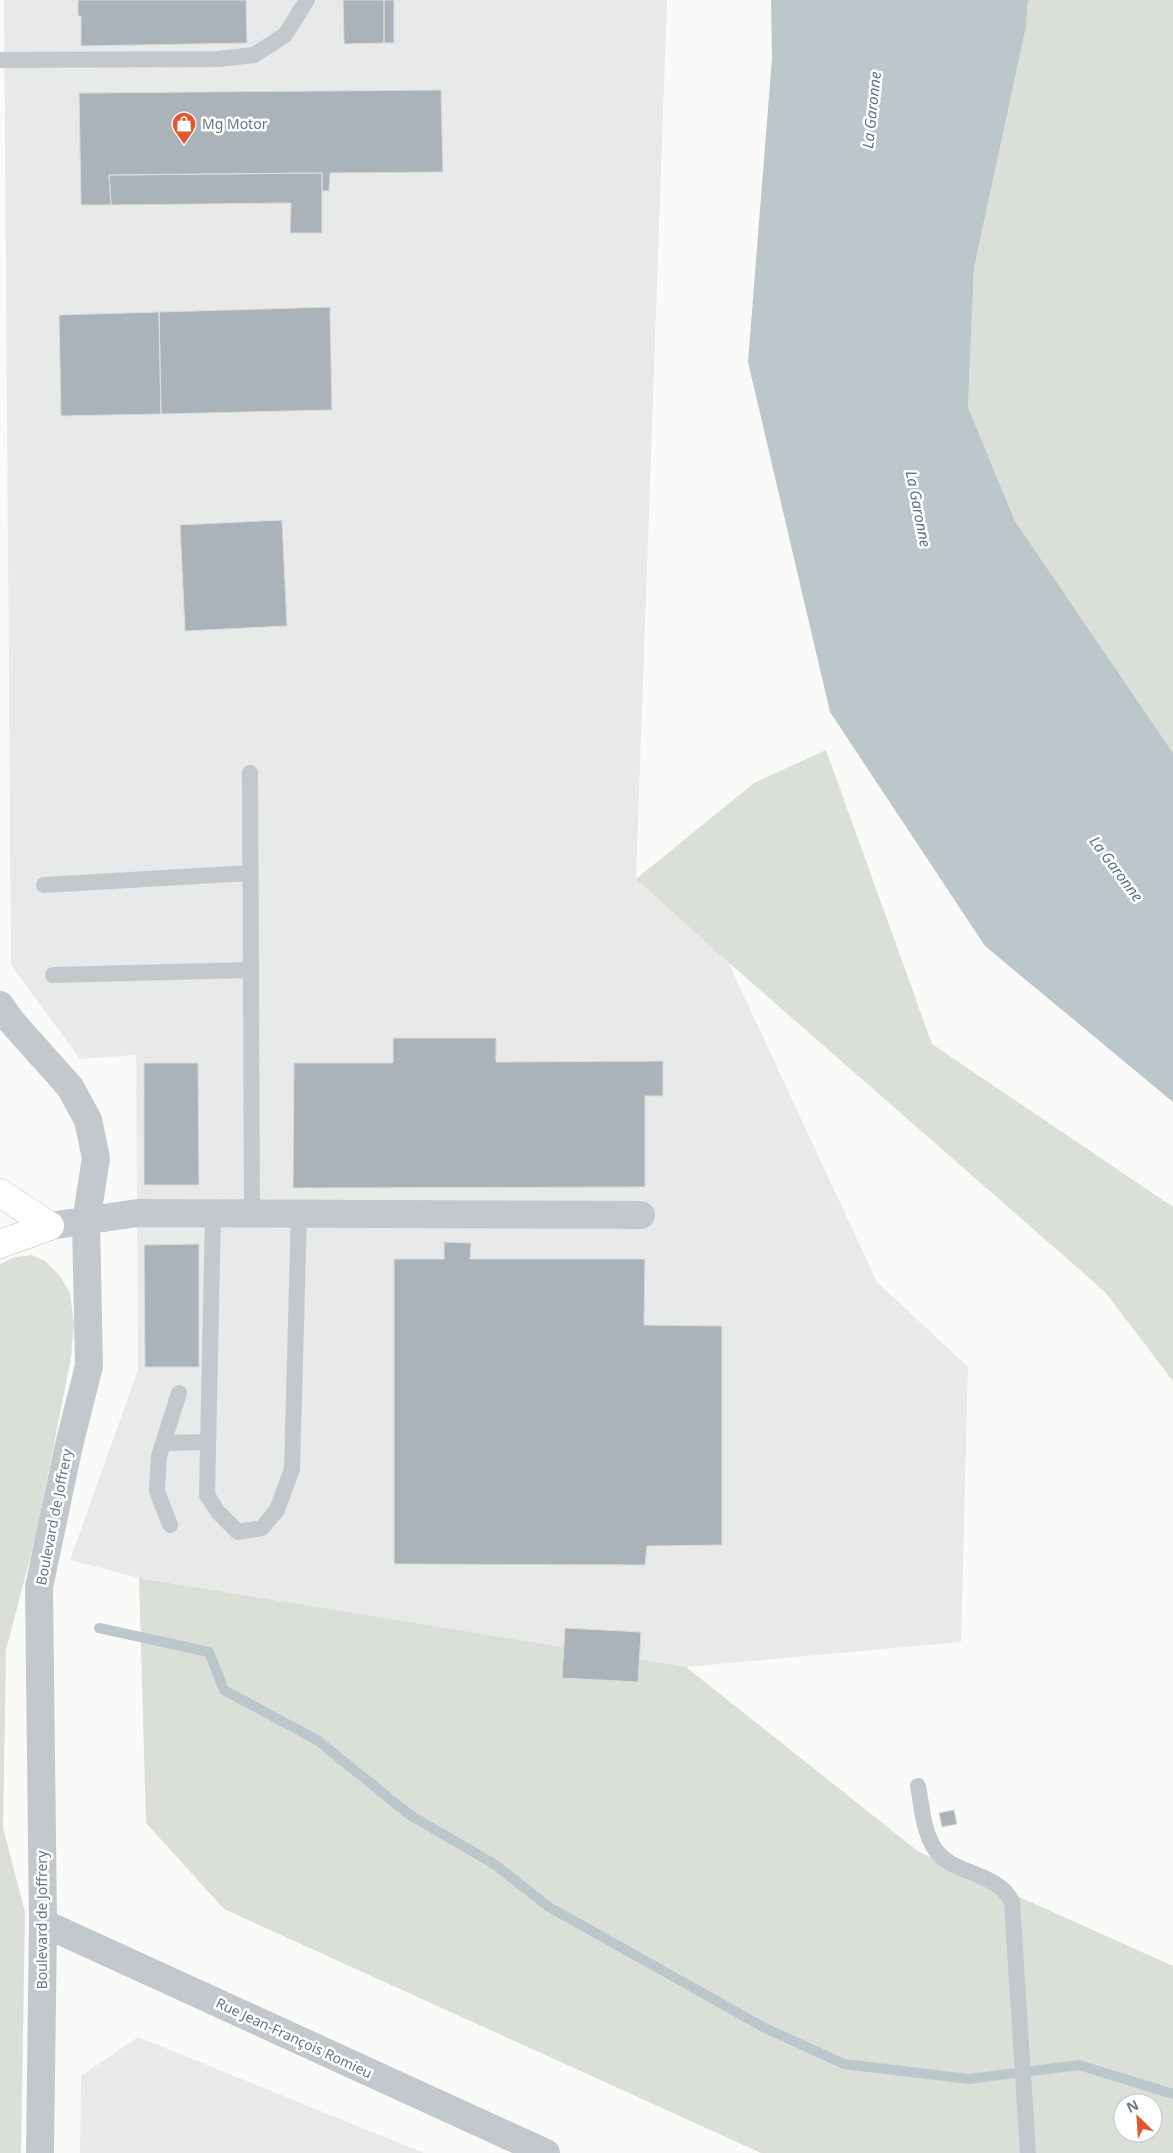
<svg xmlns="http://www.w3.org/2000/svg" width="1173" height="2153" font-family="'Noto Sans',sans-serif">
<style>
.built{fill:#e8e9e9}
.green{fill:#dadfd7;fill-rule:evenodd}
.water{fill:#bbc7cb}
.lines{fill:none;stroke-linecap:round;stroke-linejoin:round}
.stream{stroke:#bbc7cb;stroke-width:10}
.building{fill:#aab3b9;stroke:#dcdcda}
.primary-casing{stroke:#b5babe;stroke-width:29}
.lane{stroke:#c3c8cc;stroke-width:16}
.street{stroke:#c3c8cc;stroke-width:28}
.primary{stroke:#fff;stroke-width:28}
.labels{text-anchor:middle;stroke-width:5;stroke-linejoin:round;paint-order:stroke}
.poi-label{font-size:14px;fill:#657683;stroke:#fff;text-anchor:start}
.street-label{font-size:14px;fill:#657683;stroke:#fff}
.water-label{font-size:15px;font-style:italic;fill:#60757c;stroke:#fff}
</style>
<rect width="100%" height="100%" fill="#fafaf8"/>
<path class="built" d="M4,0H667L636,879L728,962L877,1282L968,1367L961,1642L686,1667L139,1578L70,1560L138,1370L136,1055L80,1059L11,965Z
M138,2037L424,2153H80L81,2076Z"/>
<path class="green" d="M1028,0H1173V753L1015,521L968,407L974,268L1026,27Z
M826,750L932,1044L1173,1207V1381L1105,1292L728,962L636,879L754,783Z
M32,1255L45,1261L60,1276L70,1293L74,1324L71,1358L36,1535L6,1650L3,1828L25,1912L21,2153H0V1264L15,1257Z
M139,1578L686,1667L919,1852L1173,1966V2153H761L224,1909L146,1823ZM1123,2103H1153V2133H1123Z"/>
<path class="water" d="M771,0H1028L1026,27L974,268L968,407L1015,521L1173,753V1102L985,946L830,712L748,362L772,58Z"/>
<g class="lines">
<path class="stream" d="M99,1628L209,1652L224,1690L317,1740L410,1815L494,1864L549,1907L765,2028L844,2064L969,2079L1079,2065L1173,2094"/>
</g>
<path class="building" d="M78,0H246L247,43L81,46V16H78Z
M343,0H384V43L344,44Z
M384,0H394V43H384Z
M441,90L443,172L330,173L329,191H322V173L109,175L111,205H81L79,93Z
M322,173V233H290L291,203L111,205L109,175Z
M330,307L332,410L161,414L159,312Z
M159,312L161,414L61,416L59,315Z
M282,520L287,626L185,631L180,525Z
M393,1038H496V1062L663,1061V1096H645V1187L293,1188L294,1063H393Z
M144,1063H198L199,1185H144Z
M444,1242L471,1243L470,1259H645L644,1325L722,1326V1545L647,1546L645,1565L394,1564V1259H444Z
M199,1244V1367H145L144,1245Z
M565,1628L641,1632L638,1682L562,1678Z
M954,1810L957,1824L942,1827L939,1813Z"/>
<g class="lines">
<defs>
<path id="primary" d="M0,1193L50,1226
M0,1244L50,1226"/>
</defs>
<use href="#primary" class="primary-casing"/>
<path class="lane" d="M0,60L218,59L254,55L285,35L307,0
M250,773L252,1213
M44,885L250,873
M53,975L250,970
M213,1213L207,1495L218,1512L238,1532L262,1528L277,1510L292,1469L299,1213
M163,1443L208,1442
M170,1525L157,1491L159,1456L179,1393
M918,1786C922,1806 923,1832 935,1849C953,1876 998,1871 1012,1902L1028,2153"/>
<path class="street" d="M0,1005L11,1021L70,1087L88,1120L96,1158L86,1222L89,1366L69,1445L39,1587L43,1923L40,2153
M50,1226L137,1213L641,1215
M43,1923L546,2153"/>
<use href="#primary" class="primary"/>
</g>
<defs>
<symbol id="shop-pin" viewBox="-11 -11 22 30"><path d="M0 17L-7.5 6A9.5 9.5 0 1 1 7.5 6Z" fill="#e4572e" stroke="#fff"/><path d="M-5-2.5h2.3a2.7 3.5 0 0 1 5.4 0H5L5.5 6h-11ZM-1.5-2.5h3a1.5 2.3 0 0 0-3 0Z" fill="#fff"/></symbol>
</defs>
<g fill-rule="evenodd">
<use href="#shop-pin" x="170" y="110" width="28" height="38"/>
</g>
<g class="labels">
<g class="poi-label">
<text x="202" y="129">Mg Motor</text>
</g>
<g class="street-label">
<text transform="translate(54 1517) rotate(-79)" y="5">Boulevard de Joffrery</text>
<text transform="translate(42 1920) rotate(-90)" y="5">Boulevard de Joffrery</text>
<text transform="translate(294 2038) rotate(25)" y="5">Rue Jean-François Romieu</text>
</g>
<g class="water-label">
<text transform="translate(872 110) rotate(-84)" y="5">La Garonne</text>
<text transform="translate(918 509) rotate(79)" y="5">La Garonne</text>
<text transform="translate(1116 869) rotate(53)" y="5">La Garonne</text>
</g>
</g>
<g transform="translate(1138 2118) rotate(335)"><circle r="24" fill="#ffffff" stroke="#c1c8cd"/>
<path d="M0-4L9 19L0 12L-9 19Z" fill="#e4572e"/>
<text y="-8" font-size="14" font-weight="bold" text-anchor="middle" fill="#657683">N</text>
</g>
</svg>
